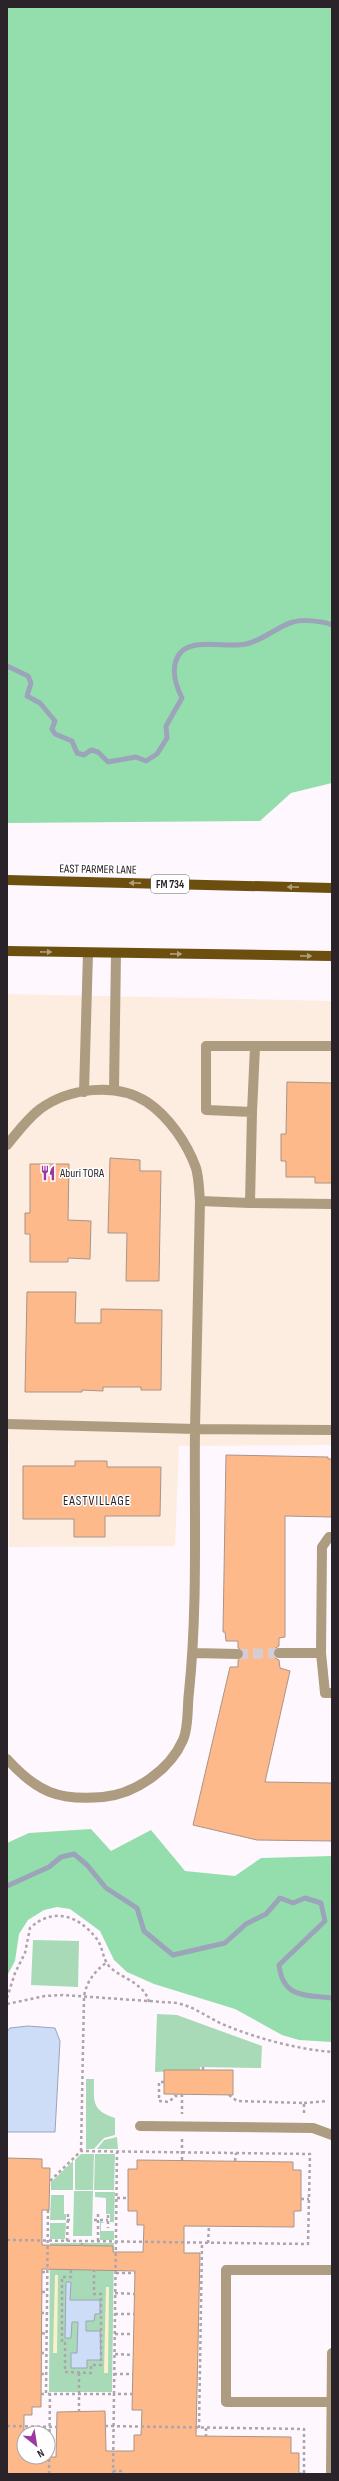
<svg xmlns="http://www.w3.org/2000/svg" width="339" height="2481" font-family="'Sofia Sans Condensed',sans-serif">
<style>
.commercial{fill:#fdece0}
.green{fill:#a9dab8}
.forest{fill:#94dead}
.sand{fill:#faf0ca}
.water{fill:#cddcf7;stroke:#9ca4ba}
.lines{fill:none;stroke-linecap:round;stroke-linejoin:round}
.stream{stroke:#9ca4ba;stroke-width:5}
.building{fill:#feb98b;stroke:#a99487;fill-rule:evenodd}
.minor-tunnel{stroke:#d4cdd4;stroke-width:10;stroke-dasharray:10 5;stroke-linecap:butt}
.path{stroke:#ada5ac;stroke-width:2.5;stroke-dasharray:3 3;stroke-linecap:butt}
.minor{stroke:#ad9c7f;stroke-width:10}
.major{stroke:#6c4f0f;stroke-width:10}
.oneway{fill:#ae9e7b}
.labels{text-anchor:middle;stroke-width:3;stroke-linejoin:round;paint-order:stroke}
.shield{fill:#fff;stroke:#6a656a;stroke-width:1}
.shield-label{font-size:11px;font-weight:bold;fill:#2a232a}
.street-label{font-size:12px;fill:#2a232a;stroke:#fff}
.poi-label{font-size:12px;fill:#2a232a;stroke:#fff;text-anchor:start}
.neighbourhood-label{font-size:13px;letter-spacing:1px;fill:#2a232a;stroke:#fff}
</style>
<rect width="100%" height="100%" fill="#fff7fe"/>
<path class="commercial" d="M7,994L332,1001V1445L179,1446L175,1546L9,1547V1443L7,1442Z"/>
<path class="green" d="M33,1940L79,1941L78,1987L31,1985Z
M157,2014L177,2015L262,2046L261,2068L200,2067V2070L155,2072Z
M86,2079H94C94,2101 91,2110 115,2118V2135L104,2138L94,2149H86Z
M117,2137L118,2149H97L104,2140Z
M81,2154H94L93,2190H75V2160Z
M95,2154H115L114,2190H94Z
M73,2161V2190H51V2182Z
M74,2191H93L92,2236H73Z
M95,2192H115L114,2222H110V2214H106V2198L95,2197Z
M51,2195H64V2214H66V2220H50Z
M100,2221L105,2223H101V2231H114V2240H100Z
M50,2223H66L65,2239H50Z
M50,2243H114L112,2392H49Z"/>
<path class="forest" d="M7,7H332V783L291,793L260,821L7,823Z
M91,1829L111,1851L151,1830L185,1871L235,1876L261,1858L332,1856V2042L299,2040L282,2035L235,2009L154,1984L127,1972L114,1960L100,1931L70,1909L57,1907L44,1910L28,1920L19,1934L15,1961L7,1976V1843L29,1833Z"/>
<path class="sand" d="M55,2275H58L57,2353H53Z
M106,2287H109L108,2373H104Z"/>
<path class="water" d="M28,2026L55,2028L60,2041L55,2132H7V2032L10,2028Z
M66,2282H71L70,2300H100V2314H95L94,2321H86V2331H100L101,2360H87V2368H71V2353H77L78,2322H72L71,2338H65Z"/>
<g class="lines">
<path class="stream" d="M7,666L28,676L31,683L27,696L40,703L55,721L52,729L55,734L72,741L77,753L84,755L91,750L98,752L108,762L136,757L146,761L157,754L167,738L166,726L182,698C175,684 169,666 181,652C194,638 228,648 246,644C264,640 276,627 293,622C302,619 323,621 332,625
M7,1886L49,1867L61,1857L74,1854L87,1865L106,1888L137,1908L144,1931L173,1955L225,1943L246,1924L266,1914L280,1898L293,1903L305,1898L321,1903L325,1921L279,1965C283,1998 304,1995 332,1998"/>
</g>
<path class="building" d="M287,1082L332,1083V1183H315V1177H286V1161H281V1134H286Z
M110,1158L140,1160V1171H161L159,1281H126L127,1233H108Z
M30,1164H69L68,1220L91,1221L90,1259L68,1258V1262H30V1234H25V1213H30Z
M27,1292H76L75,1323H101V1309L162,1310L161,1390H141V1387H103V1391L82,1390V1392H25Z
M226,1455L328,1457V1459H332V1517L285,1516V1637L279,1638V1646L274,1649L273,1653L275,1658L279,1660L280,1668L290,1671L265,1782L332,1783V1841L257,1840L193,1825L230,1667H238V1660L244,1655L243,1651L238,1648V1641H226L225,1632H223Z
M75,1461H107V1467H161L160,1516H105V1537H74V1519H23V1466H75Z
M164,2070H233V2095L164,2094Z
M7,2158L42,2159V2168H50L49,2210H42V2245L113,2246V2252H143L144,2225H137V2211H128V2169H137V2160L293,2162V2170H301V2211H294V2227L184,2226V2253H200L196,2436L291,2437V2453H299V2474H7ZM42,2269L135,2271L132,2410H142L141,2435H134V2451H106L105,2411L57,2412L56,2457H24V2415H32V2407H41Z"/>
<g class="lines">
<path class="minor-tunnel" d="M238,1654L279,1653"/>
<path class="path" d="M7,1998L15,1973L25,1953L30,1928C53,1907 78,1915 96,1938C103,1946 102,1958 109,1966C121,1979 144,1982 149,2002
M7,2004L45,1996L63,1995L177,2003C196,2007 209,2019 227,2026C259,2039 297,2049 332,2052
M203,2070V2067
M164,2082H159V2101L169,2102L175,2096H181
M182,2094V2114
M229,2095L237,2101L304,2103V2115
M304,2103L328,2101
M182,2139V2160
M81,2151L84,1996C87,1981 94,1972 107,1962
M235,2161L236,2153
M117,2198H128
M301,2199H309
M48,2210L46,2394H114L117,2152
M108,2215V2228
M67,2220H72
M94,2220H108
M7,2240L308,2244L310,2154L81,2151L50,2181
M67,2241L68,2214
M98,2241V2214
M208,2243L209,2226
M82,2246V2241
M71,2270V2277H62V2343H65V2372L91,2373V2365H101V2294H94V2270
M42,2272H47
M116,2273H135
M42,2292H47
M115,2293L135,2294
M41,2313H46
M115,2314H134
M42,2333L46,2334
M115,2334H134
M41,2353H46
M115,2354L133,2355
M41,2374H46
M114,2374H133
M41,2394H46
M79,2412V2372
M7,2426L57,2427
M105,2426L304,2429V2474
M199,2428L202,2243
M206,2428V2436
M113,2471H125
M49,2474L50,2394
M113,2474L114,2394H133
M299,2474L304,2473"/>
<path class="minor" d="M332,1046H206V1110L252,1112L250,1203L332,1204
M114,1090L116,953
M84,1092L88,953
M252,1112L255,1047
M7,1145C17,1133 27,1119 40,1109C69,1088 116,1082 147,1102C169,1117 187,1143 196,1168C199,1178 199,1191 200,1201L195,1429L7,1424
M200,1201L250,1203
M332,1537H329L322,1547L321,1653L325,1693H332
M193,1653L238,1654
M279,1653H321
M7,1759C37,1792 58,1801 103,1797C135,1794 170,1770 183,1740C189,1727 187,1707 189,1692C198,1605 194,1516 195,1429L332,1430
M140,2126L313,2128L332,2135
M331,2402H226V2270H332
M331,2474L332,2353"/>
<path class="major" d="M7,880L332,888
M7,951L332,956"/>
</g>
<defs><path id="oneway-solid" d="M-6-.8H1V-3.2L6.5 0L1 3.2V.8H-6Z"/></defs>
<g class="oneway">
<use href="#oneway-solid" transform="translate(135 883) rotate(-179)"/>
<use href="#oneway-solid" transform="translate(293 887) rotate(-179)"/>
<use href="#oneway-solid" transform="translate(46 952) rotate(1)"/>
<use href="#oneway-solid" transform="translate(176 954) rotate(1)"/>
<use href="#oneway-solid" transform="translate(306 956) rotate(1)"/>
</g>
<defs>
<symbol id="restaurant-bare" viewBox="-9 -9 18 18"><path d="M-5-6h1v4h1v-4h1v4h1v-4h1v5L-1.5 .5V6h-2V.5L-5-1ZM5-6V6H3V1.5H1.5Q1.5-4 5-6Z" fill="#9c39a0" stroke="#fff" stroke-width="2.5" paint-order="stroke"/></symbol>
</defs>
<g fill-rule="evenodd">
<use href="#restaurant-bare" x="37" y="1162" width="22" height="22"/>
</g>
<g class="labels">
<rect class="shield" x="151" y="875" width="38" height="18" rx="3"/>
<g class="shield-label">
<text x="170" y="888">FM 734</text>
</g>
<g class="street-label">
<text transform="translate(98 869) rotate(1)" y="4">EAST PARMER LANE</text>
</g>
<g class="poi-label">
<text x="60" y="1177">Aburi TORA</text>
</g>
<g class="neighbourhood-label">
<text x="97" y="1505">EASTVILLAGE</text>
</g>
</g>
<rect width="339" height="2481" fill="none" stroke="#2a232a" stroke-width="16"/>
<g transform="translate(36 2445) rotate(150)"><circle r="19" fill="#ffffff" stroke="#aaa7aa"/>
<path d="M0-3L7 15L0 10L-7 15Z" fill="#9c39a0"/>
<text y="-6" font-size="11" font-weight="bold" text-anchor="middle" fill="#2a232a">N</text>
</g>
</svg>
